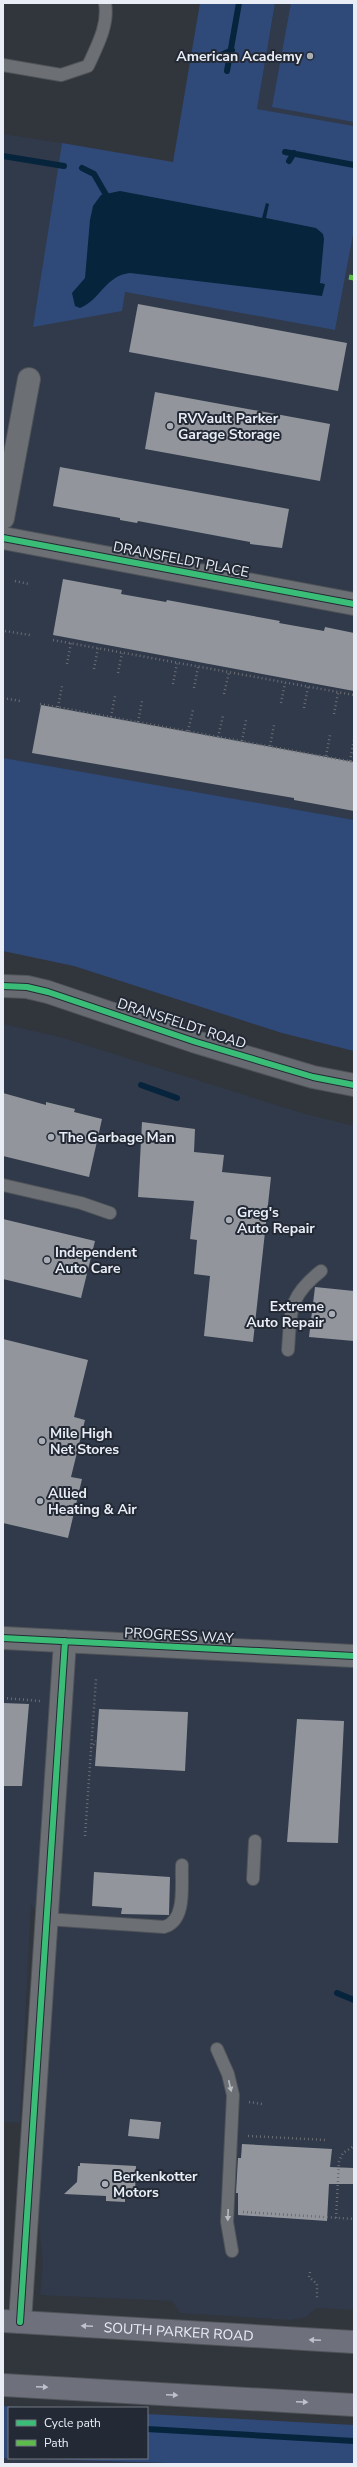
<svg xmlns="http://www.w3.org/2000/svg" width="357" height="2467" font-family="'Nunito Sans',sans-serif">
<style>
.built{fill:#313a4a}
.green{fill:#2f4978}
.water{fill:#06243c}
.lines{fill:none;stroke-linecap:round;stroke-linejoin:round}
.stream{stroke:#06243c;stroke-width:6}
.building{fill:#92969c}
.lane-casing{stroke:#505459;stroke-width:14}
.street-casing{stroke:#505459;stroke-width:24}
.secondary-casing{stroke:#505459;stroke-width:24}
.highway-casing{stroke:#505459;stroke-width:24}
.path{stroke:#6b6d73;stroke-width:2.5;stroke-dasharray:1 3;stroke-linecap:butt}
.lane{stroke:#6c7075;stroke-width:12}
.street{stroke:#6c7075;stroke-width:22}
.secondary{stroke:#676a71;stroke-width:22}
.highway{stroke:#6e707c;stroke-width:22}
.quiet{stroke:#5cbc4b;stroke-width:5;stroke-dasharray:10 5;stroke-linecap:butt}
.cycleway-casing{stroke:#232a35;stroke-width:8}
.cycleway{stroke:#3abd76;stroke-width:6}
.oneway{fill:#b7bcc2}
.oneway2{fill:#bec2cb}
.poi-dot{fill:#a9adb5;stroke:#232a35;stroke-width:1.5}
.labels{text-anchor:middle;stroke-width:4;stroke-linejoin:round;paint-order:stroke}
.poi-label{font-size:14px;font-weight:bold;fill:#e9eef6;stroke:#232a35;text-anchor:start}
.street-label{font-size:14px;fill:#e9eef6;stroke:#232a35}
</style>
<rect width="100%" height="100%" fill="#31353c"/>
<path class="built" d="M275,3H354V126L257,109Z
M3,134L62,143L33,327L125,292L335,330L354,230V1051L282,1033L74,966L3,951Z
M3,1024L60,1037L305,1114L354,1126V2310L316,2308L306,2317L291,2320L180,2313L172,2301L40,2295L43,2264L38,2216L55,1942L31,1904L20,2123L3,2122Z
M3,2458L151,2463L202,2464H3Z"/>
<path class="green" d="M200,3H275L257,109L354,126V230L335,330L125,292L122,311L33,327L62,143L173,162Z
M291,3H354V122L272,107Z
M3,758L354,820V1051L282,1033L74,966L3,951Z
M3,2406L45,2408H9V2458H147V2414L354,2425V2464H202L3,2458Z"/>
<path class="water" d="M120,191L262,218L266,203L269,204L266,218L316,228L323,234L324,239L320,283L325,284L322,296L130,273C106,275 100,300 80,308L75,306L72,293L85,278L90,220L93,206L101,195Z"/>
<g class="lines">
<path class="stream" d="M219,56L232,50
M227,71L239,3
M285,152L354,165
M3,156L64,166
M289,161L294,153
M82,168L94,174L109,200
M141,1085L177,1098
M337,1993L354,2000
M147,2429L354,2441"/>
</g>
<path class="building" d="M138,304L347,343L338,391L129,352Z
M155,392L330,424L320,481L145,449Z
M60,467L289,509L282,548L250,544V542L138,521L137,523L120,520V518L53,506Z
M63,579L122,590L121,594L166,602L167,600L280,621L279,623L324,631L325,627L354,633V691L53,635Z
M41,705L354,762V811L294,800V798L32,753Z
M3,1093L46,1105V1102L75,1109L74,1112L102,1119L89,1177L3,1156Z
M142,1122L195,1129L194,1152L224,1155L222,1172L271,1177L253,1342L204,1336L210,1276L194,1274L197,1240L190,1239L194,1201L138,1197Z
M3,1219L95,1241L81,1298L3,1279Z
M315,1287L354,1291V1341L309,1337Z
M3,1339L88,1360L74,1417L85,1420L71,1477L82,1479L68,1538L3,1523Z
M3,1703L29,1704L22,1786H3Z
M99,1709L188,1712L185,1771L95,1766Z
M297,1719L344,1721L338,1843L287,1842Z
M94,1872L170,1877L169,1915L121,1914L122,1908L92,1906Z
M130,2119L161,2122L159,2139L128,2136Z
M242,2144L332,2149L330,2167L354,2168V2184H329L327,2221L238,2215V2193H236L238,2158H241Z
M80,2163L136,2166L135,2192L125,2191V2202L106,2201V2196L64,2194L77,2182L78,2166H80Z"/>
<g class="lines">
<defs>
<path id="lane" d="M3,65L61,75L88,66C97,46 109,25 105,3
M3,1185L81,1203L110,1213
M288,1350C291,1311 288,1297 321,1271
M253,1879L255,1841
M46,1919L164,1927C187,1921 181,1884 182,1865
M217,2049L228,2074L233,2095L227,2222L232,2251"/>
<path id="street" d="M3,518L29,379
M3,538L354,604
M3,1638L354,1656
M20,2322L65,1641"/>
<path id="secondary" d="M3,986L27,987L48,992L196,1042L313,1077L354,1085"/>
<g id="highway">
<path id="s1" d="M3,2321L354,2342"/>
<path d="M3,2385L354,2405"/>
</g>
</defs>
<use href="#lane" class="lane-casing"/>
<use href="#street" class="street-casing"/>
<use href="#secondary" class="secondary-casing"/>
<use href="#highway" class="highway-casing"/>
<path class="path" d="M15,581L29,584
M5,631L30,635
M53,640L354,695
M67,664L71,643
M94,669L98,648
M118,673L122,653
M173,684L177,663
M194,688L198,667
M224,694L229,672
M3,698L20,701
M281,703L285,683
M40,704L354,762
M58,707L62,686
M304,708L308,687
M334,714L338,693
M111,717L115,696
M138,722L142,701
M188,731L193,710
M218,737L223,716
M242,741L246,720
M270,746L274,725
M326,756L330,735
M350,761L354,740
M3,1698L40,1701
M91,1748L96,1741
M85,1836L96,1679
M249,2102L262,2104
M248,2136L326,2140
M243,2212L354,2219
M336,2218L339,2161L343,2153L354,2146
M310,2272L309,2277L317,2284V2298"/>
<use href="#lane" class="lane"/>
<use href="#street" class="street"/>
<use href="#secondary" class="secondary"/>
<use href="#highway" class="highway"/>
<path class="quiet" d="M349,277L354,278"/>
<defs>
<path id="cycleway" d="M3,538L354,604
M3,986L27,987L48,992L196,1042L313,1077L354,1085
M3,1638L354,1656
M20,2322L65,1641"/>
</defs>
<use href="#cycleway" class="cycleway-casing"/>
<use href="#cycleway" class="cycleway"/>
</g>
<defs><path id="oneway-solid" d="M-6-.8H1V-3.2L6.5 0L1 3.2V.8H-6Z"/></defs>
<g class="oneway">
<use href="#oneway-solid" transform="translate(230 2086) rotate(77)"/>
<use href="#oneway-solid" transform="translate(228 2215) rotate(92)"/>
</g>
<g class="oneway2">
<use href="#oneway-solid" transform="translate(87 2326) rotate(-177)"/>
<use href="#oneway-solid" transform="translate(315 2340) rotate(-177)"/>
<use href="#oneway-solid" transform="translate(42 2387) rotate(3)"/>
<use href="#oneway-solid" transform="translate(172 2395) rotate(3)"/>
<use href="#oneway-solid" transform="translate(302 2402) rotate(3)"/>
</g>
<g class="poi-dot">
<circle cx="310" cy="56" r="4"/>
<circle cx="170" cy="426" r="4"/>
<circle cx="51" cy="1137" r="4"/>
<circle cx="229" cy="1220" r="4"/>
<circle cx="47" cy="1260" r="4"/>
<circle cx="332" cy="1314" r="4"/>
<circle cx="42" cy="1441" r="4"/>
<circle cx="40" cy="1501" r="4"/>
<circle cx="105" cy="2184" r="4"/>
</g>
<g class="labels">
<g class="poi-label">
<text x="302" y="61" text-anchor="end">American Academy</text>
<text x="178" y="423">RVVault Parker<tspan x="178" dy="16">Garage Storage</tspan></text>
<text x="59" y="1142">The Garbage Man</text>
<text x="237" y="1217">Greg's<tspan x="237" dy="16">Auto Repair</tspan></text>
<text x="55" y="1257">Independent<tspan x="55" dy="16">Auto Care</tspan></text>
<text x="324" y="1311" text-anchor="end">Extreme<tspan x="324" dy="16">Auto Repair</tspan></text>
<text x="50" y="1438">Mile High<tspan x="50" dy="16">Net Stores</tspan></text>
<text x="48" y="1498">Allied<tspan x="48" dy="16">Heating &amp; Air</tspan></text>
<text x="113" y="2181">Berkenkotter<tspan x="113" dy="16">Motors</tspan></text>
</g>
<g class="street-label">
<text transform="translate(181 559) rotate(11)" y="5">DRANSFELDT PLACE</text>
<text transform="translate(182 1023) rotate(18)" y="5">DRANSFELDT ROAD</text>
<text transform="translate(179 1635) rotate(3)" y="5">PROGRESS WAY</text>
<text dy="5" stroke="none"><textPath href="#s1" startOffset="176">SOUTH PARKER ROAD</textPath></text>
</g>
</g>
<rect width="357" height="2467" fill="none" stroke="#e9eef6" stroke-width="8"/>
<rect x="8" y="2407" width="140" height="52" fill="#232a35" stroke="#727882"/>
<rect x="16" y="2420" width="20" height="6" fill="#3abd76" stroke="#727882"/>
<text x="44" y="2427" font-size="12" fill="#e9eef6">Cycle path</text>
<rect x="16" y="2440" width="20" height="6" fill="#5cbc4b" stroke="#727882"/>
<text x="44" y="2447" font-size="12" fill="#e9eef6">Path</text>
</svg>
